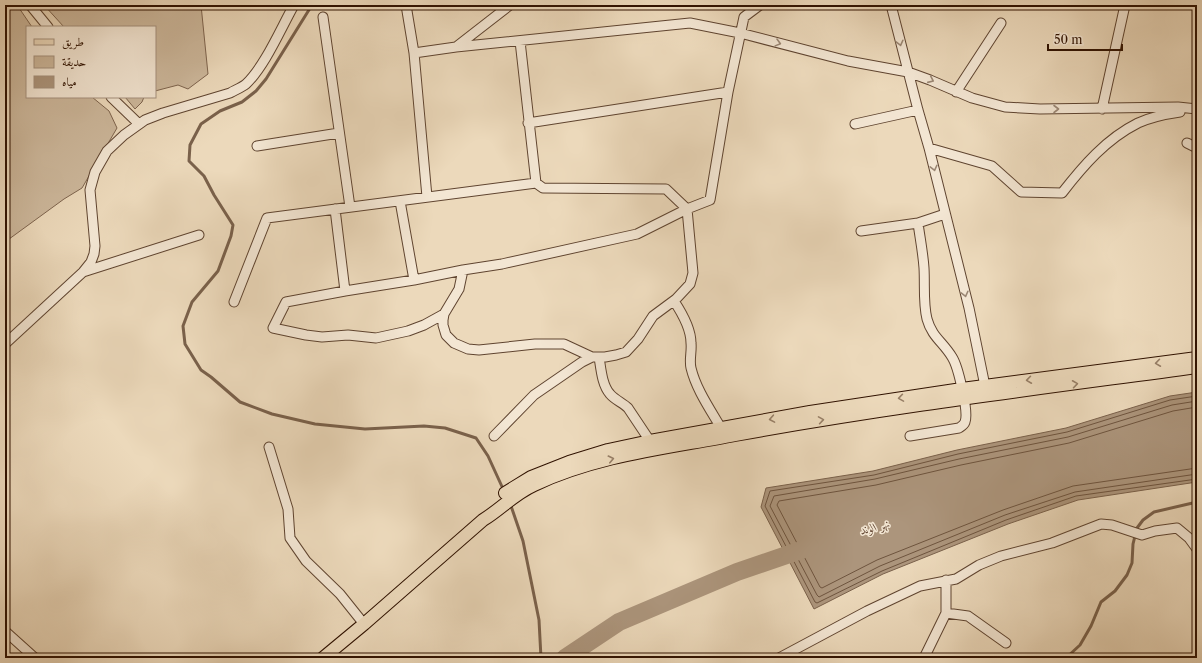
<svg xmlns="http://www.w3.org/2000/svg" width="1202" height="663" font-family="'Libre Caslon Text',Amiri,serif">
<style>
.green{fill:#ccb79b;stroke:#7e644e}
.water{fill:#ac957c;stroke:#7a614b}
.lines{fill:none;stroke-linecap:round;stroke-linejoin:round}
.shore{stroke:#6e543e;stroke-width:1}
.stream{stroke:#7a614b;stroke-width:3}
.river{stroke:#ac957c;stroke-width:18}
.minor-casing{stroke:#5f4430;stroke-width:11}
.major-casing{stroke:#301201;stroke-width:14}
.minor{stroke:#f3e6d3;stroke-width:9}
.major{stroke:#ecd9bb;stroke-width:12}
.oneway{stroke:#9b8774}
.oneway2{stroke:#977f67}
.labels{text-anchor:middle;stroke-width:3;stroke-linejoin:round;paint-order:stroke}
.water-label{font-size:12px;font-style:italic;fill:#624632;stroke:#f3e6d3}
</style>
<rect width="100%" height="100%" fill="#ecd9bb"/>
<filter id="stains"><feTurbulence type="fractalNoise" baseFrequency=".005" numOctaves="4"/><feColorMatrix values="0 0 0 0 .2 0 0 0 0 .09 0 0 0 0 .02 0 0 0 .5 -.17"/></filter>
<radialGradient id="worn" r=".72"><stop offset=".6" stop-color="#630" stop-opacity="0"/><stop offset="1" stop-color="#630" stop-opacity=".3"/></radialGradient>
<path class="green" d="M5,5H17L32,27H27V97H92L109,111L117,128L82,188L64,199L5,242Z
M44,5H201L208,74L188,89L178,85L155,91V27H64Z
M125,97H144L142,102L135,109Z"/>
<path class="water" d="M1197,392V482L1078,500L1008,524L883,574L814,609L761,507L766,488L873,471L957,450L1066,428L1170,396Z"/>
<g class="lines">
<path class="shore" d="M1197,396L1170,400L1067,432L958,454L874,475L770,491L765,506L815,602L817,603L882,571L1006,520L1076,496L1197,479
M1197,401L1172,405L1068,437L959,459L875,479L774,496L770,506L817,595L819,597L880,566L1005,515L1075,492L1197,474
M1197,407L1173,411L1069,443L961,465L876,485L779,501L777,505L820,587L822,588L877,560L1003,510L1073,486L1197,468"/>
<path class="stream" d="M312,5L266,79L256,91L242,102L220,111L201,124L190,145L189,161L204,176L214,195L233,225L231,236L218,271L192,302L183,326L185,344L201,370L211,377L240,402L272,414L315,424L365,429L424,426L445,428L476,438L488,456L504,491
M510,503L523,541L539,620L541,658
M1066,658L1080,645L1091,626L1101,602L1115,591L1127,575L1132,563L1133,544L1137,528L1143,520L1154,512L1197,502"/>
<path class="river" d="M565,658L619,622L737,572L810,547"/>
<defs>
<path id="minor" d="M30,5L48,27
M406,5L414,53L427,197
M891,5L918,110L929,148L969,308L985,386
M323,17L350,207
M520,41L536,183
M456,47L510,5
M414,53L456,47L690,23L740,33L848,61L908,72L930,80L972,98L1005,107L1040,109L1178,107L1197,109
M956,92L1001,23
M111,97L139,124
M1102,109L1125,5
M528,123L728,92
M855,124L918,110
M1187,143L1197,148
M257,146L339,133
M929,148L992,166L1021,192L1062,193C1083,166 1106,139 1138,123C1151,117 1166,114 1180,112
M400,201L414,280
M335,209L345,291
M861,231L918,223L945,214
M463,270L459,289L444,314L443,320V325L446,335L454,343L468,349L479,350L535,344H564L592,357
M83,272L199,235
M674,301C682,313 691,328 691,343C692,351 689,360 691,368C696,389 710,409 721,428
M234,302L267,218L536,183L543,188L666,189L687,209L693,273L690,284L676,299L653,316L638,339L626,352L616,355L605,357H592L582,362L534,395L494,436
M444,314L424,325L408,331L376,338L348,335L322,337L306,335L273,328L286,302L345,291L414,280L463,270L502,264L637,234L687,209L710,200L728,92L744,17L760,5
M5,344L83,272L91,262L94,254L95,246L90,190L95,172L107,151L124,135L145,120L163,113L230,93C235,90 241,88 246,84C265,66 281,28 294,5
M599,357C601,369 602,385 610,394C615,400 623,403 628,408L650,441
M910,436L959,428C962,426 964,425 965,422C969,412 958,366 952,357C943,342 932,337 927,319C923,303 925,285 924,268C923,253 920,238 918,223
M269,447L288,509L290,538L306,561L340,594L364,624
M946,613L968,616L1006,643
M5,631L35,658
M779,658L867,611L920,586L956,579L979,565L1001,556L1052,543L1101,524L1112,525L1142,535L1155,531L1177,528L1189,538L1197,549
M924,658L946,613V580"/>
<path id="major" d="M505,493L531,477L569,462L608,450L650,441L810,412L962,389L1197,358
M323,658L364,624L483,520C501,509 514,494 534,485C597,455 668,448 735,435C888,407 1043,388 1197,367"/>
</defs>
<use href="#minor" class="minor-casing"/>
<use href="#major" class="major-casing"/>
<use href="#minor" class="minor"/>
<use href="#major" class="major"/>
</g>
<defs><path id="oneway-chevron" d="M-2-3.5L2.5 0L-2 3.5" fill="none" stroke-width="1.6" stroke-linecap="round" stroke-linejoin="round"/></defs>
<g class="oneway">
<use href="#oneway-chevron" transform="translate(778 43) rotate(15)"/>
<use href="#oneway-chevron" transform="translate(900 43) rotate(76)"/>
<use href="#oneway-chevron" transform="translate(931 80) rotate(24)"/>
<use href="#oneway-chevron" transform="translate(1056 109)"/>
<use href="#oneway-chevron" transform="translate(934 168) rotate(76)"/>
<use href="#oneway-chevron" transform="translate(965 294) rotate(76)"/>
</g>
<g class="oneway2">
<use href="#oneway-chevron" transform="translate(1158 363) rotate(172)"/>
<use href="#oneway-chevron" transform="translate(1029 380) rotate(172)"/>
<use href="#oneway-chevron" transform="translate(1075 384) rotate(-8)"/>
<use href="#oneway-chevron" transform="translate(901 398) rotate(171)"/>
<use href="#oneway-chevron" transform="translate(772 419) rotate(170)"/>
<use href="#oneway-chevron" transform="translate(821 420) rotate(-9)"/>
<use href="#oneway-chevron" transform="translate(611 459) rotate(-13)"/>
</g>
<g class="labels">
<g class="water-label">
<text transform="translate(875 527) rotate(-15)" y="4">نهر الوند</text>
</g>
</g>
<rect width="1202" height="663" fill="none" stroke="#ecd9bb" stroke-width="20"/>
<rect x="6" y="6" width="1190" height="651" fill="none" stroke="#301201" stroke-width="2"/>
<rect x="10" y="10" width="1182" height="643" fill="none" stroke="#301201"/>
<rect x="26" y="26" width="130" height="72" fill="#f3e6d3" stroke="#a5917f"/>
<rect x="34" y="39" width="20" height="6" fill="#ecd9bb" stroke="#a5917f"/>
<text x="62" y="46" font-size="12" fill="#301201">طريق</text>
<rect x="34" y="56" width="20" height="12" fill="#ccb79b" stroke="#a5917f"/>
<text x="62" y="66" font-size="12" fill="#301201">حديقة</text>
<rect x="34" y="76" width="20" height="12" fill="#ac957c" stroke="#a5917f"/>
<text x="62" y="86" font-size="12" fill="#301201">مياه</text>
<path d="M1048 44v6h74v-6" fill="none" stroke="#301201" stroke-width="2"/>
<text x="1054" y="44" font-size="12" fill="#301201" stroke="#f3e6d3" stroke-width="3" paint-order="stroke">50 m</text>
<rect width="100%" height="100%" filter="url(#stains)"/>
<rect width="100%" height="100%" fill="url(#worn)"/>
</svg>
